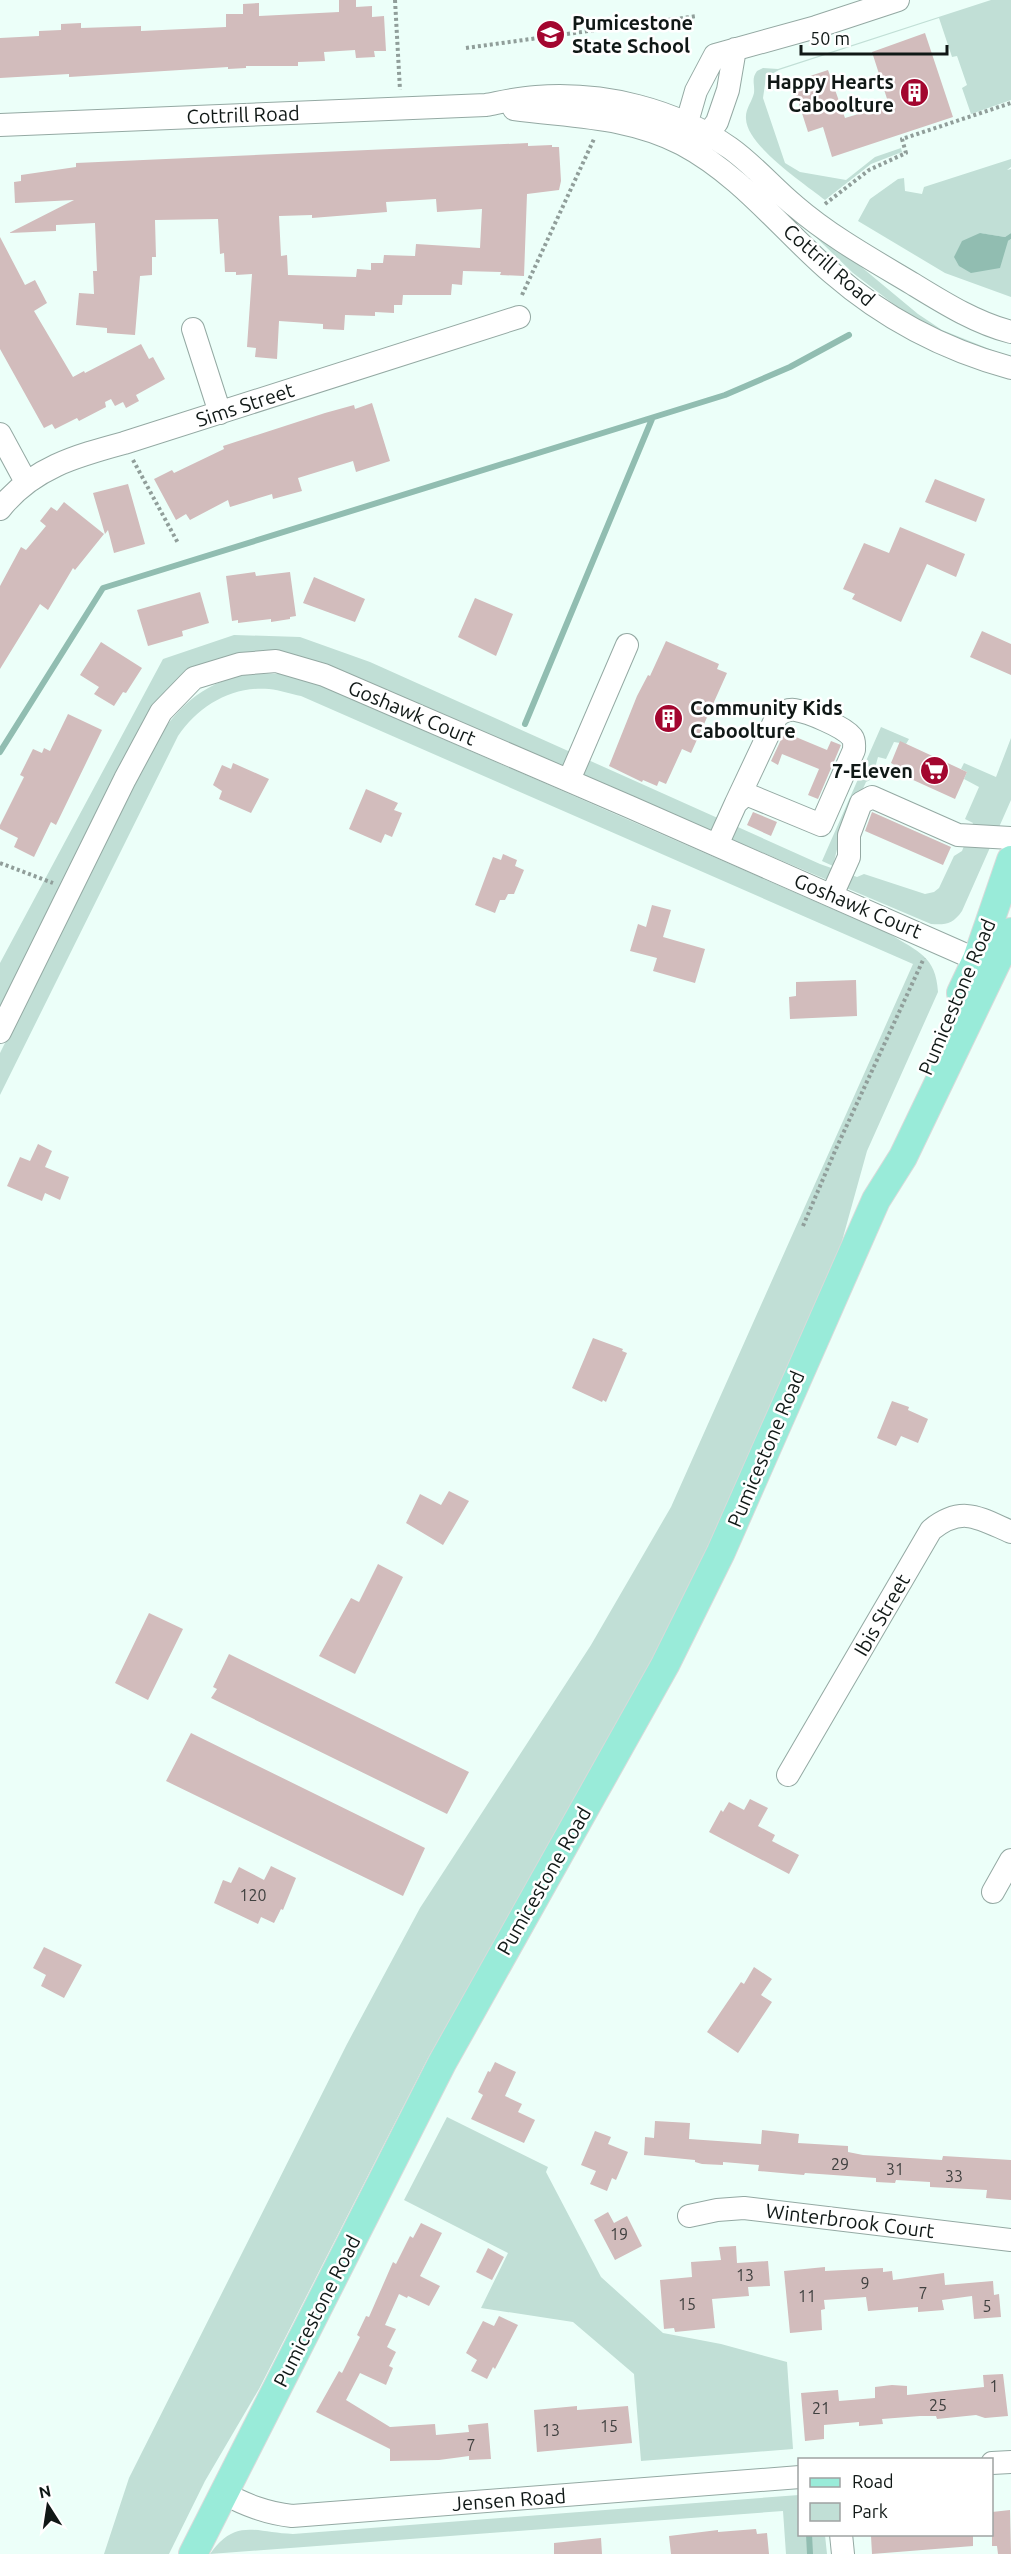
<svg xmlns="http://www.w3.org/2000/svg" width="1011" height="2554" font-family="Ubuntu,sans-serif">
<style>
.green{fill:#c1dfd6}
.water{fill:#91bdb1}
.lines{fill:none;stroke-linecap:round;stroke-linejoin:round}
.stream{stroke:#91bdb1;stroke-width:6}
.building{fill:#d2bcbc;fill-rule:evenodd}
.minor-casing{stroke:#94a9a3;stroke-width:24}
.major-casing{stroke:#d9dada;stroke-width:30}
.path{stroke:#909e9a;stroke-width:4;stroke-dasharray:3 3;stroke-linecap:butt}
.minor{stroke:#fff;stroke-width:22}
.major{stroke:#99ebd9;stroke-width:28}
.labels{text-anchor:middle;stroke-width:5;stroke-linejoin:round;paint-order:stroke}
.number-label{font-size:16px;fill:#404140}
.poi-label{font-size:20px;font-weight:bold;fill:#101816;stroke:#fff;text-anchor:start}
.street-label{font-size:20px;fill:#101816;stroke:#fff}
</style>
<rect width="100%" height="100%" fill="#ecfff9"/>
<path class="green" d="M991,0H1011V100L971,114L962,88L967,85L957,56L952,57L939,18L779,70L766,77L763,98L785,163L800,172L846,180L875,157L901,148L902,152L871,164L825,200C805,184 747,146 746,119C745,109 752,102 754,93C755,84 751,79 757,71L763,68L778,69Z
M1011,159V167L1007,170L1011,169V233L1005,237L979,233L1008,241L1011,239V297L945,273L858,221L870,199L898,179L904,178L905,191L922,194L924,187Z
M796,218L830,241L918,314L942,330L1002,354L975,352L900,309L853,273Z
M234,635L300,637L370,662L820,864L857,877L864,874L925,894L934,892L939,888L954,856L962,851L973,823L965,819L979,787L964,779L967,772L961,769L964,763L996,777L1011,738V800L962,911C953,924 946,925 931,924L304,658L170,689L151,708L0,1010V963L163,659Z
M256,673L281,674L308,680L890,934C918,952 936,956 938,992L867,1151L837,1259L670,1631L428,2058L259,2389L205,2481L169,2554H104L129,2478L347,2044L420,1908L591,1645L671,1507L913,964L301,696C291,694 280,690 269,689C231,686 199,706 178,736L0,1095V1053L154,743C182,702 206,680 256,673Z
M881,727L909,739L906,744L894,742L886,759L878,757L872,779L866,782L839,841L833,866L822,861Z
M447,2117L548,2167L546,2172L601,2277L663,2333L721,2344L787,2362L793,2449L641,2461L634,2374L573,2322L481,2308L508,2253L404,2200Z
M799,2495L800,2534L825,2535L827,2554H786L783,2511L210,2554C236,2517 256,2533 293,2534Z"/>
<path class="water" d="M980,233L1005,237L1011,233V239L1008,241L1000,268L971,273L959,266L954,257L962,241Z"/>
<g class="lines">
<path class="stream" d="M525,724L652,419
M0,752L103,588L725,395L790,367L849,335
M809,2534L810,2554"/>
</g>
<path class="building" d="M339,0H356V7L372,6V17L384,16L386,51H374L375,57L356,58L355,50L324,52L325,61L298,62V66H246V68L228,69V67L69,77V74L0,78V38L39,36V31L61,30V24L81,23V28L141,26V31L226,27V14H243V4L259,3V16L339,12Z
M925,33L953,117L832,157L823,127L808,132L792,82L828,70L845,118L889,105L872,52Z
M528,143V146L552,145V147H559L561,181L559,190L527,194L524,276L500,275L501,272L463,271L462,285L452,284L451,295H403L402,305H394V313L375,312V316L345,315L344,330L323,329V324L279,321L277,359L255,357L256,348L247,347L252,274L236,275V272H225L224,253L220,254L218,219L155,220L156,257H152V275L140,276L135,335L107,333V328L76,325L79,293L94,294L93,271H97L95,223L56,225V231L9,233L74,200L15,203L14,182L21,181V175L76,167V163ZM436,199L437,212L482,209L480,248L416,244L415,256L384,255L383,263H371V270L357,269L356,277L288,275L287,255L281,256L279,216L312,215V218L387,212L386,202Z
M0,237L25,285L35,280L47,303L34,311L73,377L84,371L85,373L141,344L149,359L153,357L165,379L136,395L139,401L126,408L123,402L115,406L111,399L105,402L106,407L79,421L77,418L55,429L52,424L44,428L0,349Z
M372,403L390,461L356,472L353,461L298,478L302,491L273,499L272,494L230,507L228,500L190,520L186,514L176,520L154,479L172,470L174,473L224,449L223,446L325,413L354,405L355,409Z
M935,479L985,499L976,522L925,502Z
M128,484L145,544L114,553L108,530L105,534L93,493Z
M64,502L104,534L75,570L73,568L48,610L40,604L0,669V586L21,547L26,550L46,526L40,521L51,507L57,511Z
M900,527L965,554L956,577L927,564L901,622L852,599L855,594L843,589L864,543L889,553Z
M255,572L256,576L290,572L296,616L290,617V619L271,622V619L238,623V620L232,621L226,576Z
M314,577L365,599L355,622L303,603Z
M200,592L209,623L182,631L183,636L148,646L137,610Z
M475,598L513,614L496,656L458,637Z
M982,631L1011,644V675L970,657Z
M666,641L719,664L717,669L727,673L691,753L682,749L666,784L659,781L657,786L643,780L642,782L609,766L637,696L648,675L650,676Z
M101,642L142,668L126,693L123,692L114,706L94,694L99,687L80,675Z
M68,714L102,730L56,825L51,822L34,857L14,847L18,838L0,829V825L24,777L20,775L33,749L42,753L44,748L50,751Z
M787,727L793,730L791,735L827,750L831,741L841,745L818,799L808,795L819,769L782,754L778,765L771,761Z
M900,741L967,772L955,799L911,779L912,775L891,763Z
M233,763L269,779L251,813L219,799L222,791L213,785L222,765L231,769Z
M366,789L398,803L394,810L402,813L392,837L385,834L381,843L349,829Z
M753,812L777,822L771,836L747,825Z
M872,812L951,847L943,865L865,831Z
M503,854L517,860L515,866L524,870L514,894H508L505,900H500L495,913L475,905L493,857L501,860Z
M652,905L671,910L663,937L705,949L695,983L653,971L657,958L630,951L638,924L646,927Z
M856,980L857,1016L790,1019L789,997L796,996V982Z
M38,1144L52,1151L45,1167L69,1177L60,1200L45,1193L42,1201L7,1186L20,1157L30,1161Z
M593,1338L623,1349L622,1351L627,1353L606,1402L603,1400L602,1402L572,1388Z
M892,1401L909,1407L908,1410L928,1419L918,1443L901,1436L896,1446L877,1438Z
M449,1491L469,1501L443,1545L406,1523L420,1494L441,1505Z
M378,1564L403,1577L355,1674L319,1656L351,1598L359,1602Z
M149,1613L183,1629L148,1700L115,1683Z
M229,1654L469,1772L447,1814L211,1698L217,1689L213,1687Z
M191,1733L425,1848L403,1896L166,1781Z
M750,1799L768,1808L758,1826L775,1835L772,1841L799,1855L789,1874L709,1832L721,1810L723,1812L729,1802L744,1810Z
M271,1866L296,1878L283,1910L281,1909L274,1923L261,1917L258,1924L214,1903L223,1880L231,1883L239,1867L264,1880Z
M44,1947L82,1965L64,1998L41,1986L46,1975L33,1968Z
M754,1967L772,1979L761,1995L772,2002L738,2053L707,2032L741,1982L744,1984Z
M495,2062L516,2072L505,2096L522,2104L518,2112L535,2120L524,2143L471,2119L483,2095L478,2092L488,2071L490,2072Z
M655,2121L690,2123L689,2139L761,2144L762,2130L799,2134L798,2143L848,2146V2152L863,2155L942,2160L943,2156L1011,2160V2200L986,2198L987,2190L930,2187V2182L896,2180L895,2183L876,2182V2178L805,2173L804,2175L758,2171L759,2165L723,2162V2165L702,2164L695,2162V2160L644,2155L645,2137L654,2138Z
M595,2131L611,2137L608,2144L628,2152L616,2180L612,2178L607,2191L590,2184L596,2171L581,2165Z
M608,2212L614,2223L627,2216L642,2246L615,2260L594,2220Z
M421,2223L442,2233L420,2276L440,2286L429,2306L408,2296L407,2298L399,2294L385,2325L396,2329L387,2347L396,2352L389,2366L393,2368L386,2385L360,2373L346,2400L390,2427L435,2424L436,2435L469,2432L468,2425L488,2423L491,2459L469,2460V2456L439,2460L390,2461V2449L316,2412L339,2371L342,2373L360,2337L357,2335L366,2316L369,2317L393,2262L396,2264L410,2236L413,2238Z
M736,2246L737,2263L768,2261L770,2286L748,2287L749,2296L712,2299L715,2328L675,2332L674,2328L664,2329L660,2280L692,2277L691,2262L721,2260L719,2247Z
M488,2248L504,2257L492,2280L476,2272Z
M825,2267V2271L883,2268V2272L892,2271L893,2280L944,2273L945,2285L993,2281L994,2295L999,2294L1001,2317L974,2319L972,2296L942,2300L944,2310L918,2312V2307L868,2311L866,2297L824,2300L825,2309L821,2310L822,2330L790,2333L784,2271Z
M499,2316L518,2325L495,2369L493,2367L487,2379L471,2371L477,2360L466,2353L483,2321L494,2326Z
M1003,2374L1008,2416L985,2418L976,2415L937,2419L936,2416H920L882,2419L883,2424L859,2426V2422L824,2425V2439L805,2441L801,2393L838,2390L839,2401L875,2398V2387L892,2385L907,2386V2395L984,2387L983,2375Z
M577,2406V2410L628,2406L632,2443L537,2452L534,2410Z
M1010,2510L1011,2554H998L997,2546H992V2512Z
M756,2529L757,2534L767,2533L769,2554H671L669,2536L718,2530V2532Z
M888,2535H973V2546L872,2554L871,2536Z
M601,2538L602,2554H554V2543Z"/>
<g class="lines">
<defs>
<path id="minor" d="M514,109C572,117 628,116 682,144C742,176 782,230 832,273C885,319 945,350 1011,368
M0,125L486,105C502,102 519,98 536,97C604,92 674,109 730,148C754,165 773,188 795,206C831,237 873,260 913,284C944,303 976,323 1011,332
M683,136L696,91L715,55L816,27L898,0
M698,147L717,122L728,90L735,49
M193,329L220,413
M0,434L26,482
M0,509C32,468 76,456 124,443L519,317
M569,780L627,645
M717,845L736,803L746,794L821,825L854,750C854,745 855,741 852,737C843,726 808,712 795,710C788,709 782,712 777,716L736,803
M832,895L849,857V835L861,803L872,797L958,835L1011,838
M0,1032L125,779L161,712L194,678L240,664L276,661L324,675L630,807L991,966
M788,1775L931,1530C962,1505 979,1518 1011,1532
M993,1892L1011,1860
M689,2216L717,2210L744,2208L1011,2240
M992,2463L1011,2462
M223,2493C246,2505 266,2513 292,2516L800,2477
M841,2534L843,2554"/>
<path id="major" d="M961,993L977,959L1011,860
M193,2554L442,2063L665,1665L721,1552L876,1200L903,1157L1011,932"/>
</defs>
<use href="#minor" class="minor-casing"/>
<use href="#major" class="major-casing"/>
<path class="path" d="M395,0L400,90
M466,48L697,16
M825,204L869,170L906,153L902,139L1011,103
M522,295L594,139
M133,460L178,543
M0,863L53,883
M803,1226L835,1151L924,958"/>
<use href="#minor" class="minor"/>
<use href="#major" class="major"/>
</g>
<defs>
<symbol id="school-disc" viewBox="-11 -11 22 22"><circle r="9.5" fill="#a3062f" stroke="#fff"/><path d="M0-5L7-2L0 1L-7-2ZM-4 1L0 2.5L4 1V4Q0 6-4 4Z" fill="#fff"/></symbol>
<symbol id="building-disc" viewBox="-11 -11 22 22"><circle r="9.5" fill="#a3062f" stroke="#fff"/><path d="M-4-6H4V6H1V3H-1V6H-4ZM-2.5-4.3h1.7v1.8h-1.7ZM.8-4.3h1.7v1.8H.8ZM-2.5-1h1.7V.8h-1.7ZM.8-1h1.7V.8H.8Z" fill="#fff"/></symbol>
<symbol id="supermarket-disc" viewBox="-11 -11 22 22"><circle r="9.5" fill="#a3062f" stroke="#fff"/><path d="M-6-5.5h2.5l.6 2H6L4.5 2H-2.5L-4.4-4H-6ZM-1.5 3.2a1.3 1.3 0 1 0 .1 0ZM3 3.2a1.3 1.3 0 1 0 .1 0Z" fill="#fff"/></symbol>
</defs>
<g fill-rule="evenodd">
<use href="#school-disc" x="534" y="18" width="33" height="33"/>
<use href="#building-disc" x="898" y="76" width="33" height="33"/>
<use href="#building-disc" x="652" y="702" width="33" height="33"/>
<use href="#supermarket-disc" x="918" y="754" width="33" height="33"/>
</g>
<g class="labels">
<g class="number-label">
<text x="253" y="1901">120</text>
<text x="840" y="2170">29</text>
<text x="895" y="2175">31</text>
<text x="954" y="2182">33</text>
<text x="619" y="2240">19</text>
<text x="745" y="2281">13</text>
<text x="865" y="2289">9</text>
<text x="923" y="2299">7</text>
<text x="807" y="2302">11</text>
<text x="687" y="2310">15</text>
<text x="987" y="2312">5</text>
<text x="994" y="2392">1</text>
<text x="938" y="2411">25</text>
<text x="821" y="2414">21</text>
<text x="609" y="2432">15</text>
<text x="551" y="2436">13</text>
<text x="471" y="2451">7</text>
</g>
<g class="poi-label">
<text x="572" y="30">Pumicestone<tspan x="572" dy="23">State School</tspan></text>
<text x="894" y="89" text-anchor="end">Happy Hearts<tspan x="894" dy="23">Caboolture</tspan></text>
<text x="690" y="715">Community Kids<tspan x="690" dy="23">Caboolture</tspan></text>
<text x="913" y="778" text-anchor="end">7-Eleven</text>
</g>
<g class="street-label">
<text transform="translate(243 115) rotate(-2)" y="7">Cottrill Road</text>
<text transform="translate(829 265) rotate(41)" y="7">Cottrill Road</text>
<text transform="translate(245 405) rotate(-18)" y="7">Sims Street</text>
<text transform="translate(412 713) rotate(23)" y="7">Goshawk Court</text>
<text transform="translate(858 906) rotate(23)" y="7">Goshawk Court</text>
<text transform="translate(957 997) rotate(-67)" y="7">Pumicestone Road</text>
<text transform="translate(766 1449) rotate(-67)" y="7">Pumicestone Road</text>
<text transform="translate(882 1615) rotate(-60)" y="7">Ibis Street</text>
<text transform="translate(544 1881) rotate(-60)" y="7">Pumicestone Road</text>
<text transform="translate(850 2221) rotate(7)" y="7">Winterbrook Court</text>
<text transform="translate(317 2311) rotate(-63)" y="7">Pumicestone Road</text>
<text transform="translate(509 2500) rotate(-4)" y="7">Jensen Road</text>
</g>
</g>
<rect x="798" y="2458" width="195" height="78" fill="#ffffff" stroke="#9fa3a2" stroke-width="1.5"/>
<rect x="810" y="2478" width="30" height="9" fill="#99ebd9" stroke="#9fa3a2" stroke-width="1.5"/>
<text x="852" y="2488" font-size="18" fill="#101816">Road</text>
<rect x="810" y="2503" width="30" height="18" fill="#c1dfd6" stroke="#9fa3a2" stroke-width="1.5"/>
<text x="852" y="2518" font-size="18" fill="#101816">Park</text>
<g transform="translate(48 2506) rotate(348)" stroke="#ffffff" stroke-width="4.5" paint-order="stroke">
<path d="M0-4.5L10 22L0 15L-10 22Z" fill="#101816"/>
<text y="-9" font-size="16" font-weight="bold" text-anchor="middle" fill="#101816">N</text>
</g>
<path d="M801 45v9h146v-9" fill="none" stroke="#101816" stroke-width="3"/>
<text x="810" y="45" font-size="18" fill="#101816" stroke="#ffffff" stroke-width="4.5" paint-order="stroke">50 m</text>
</svg>
